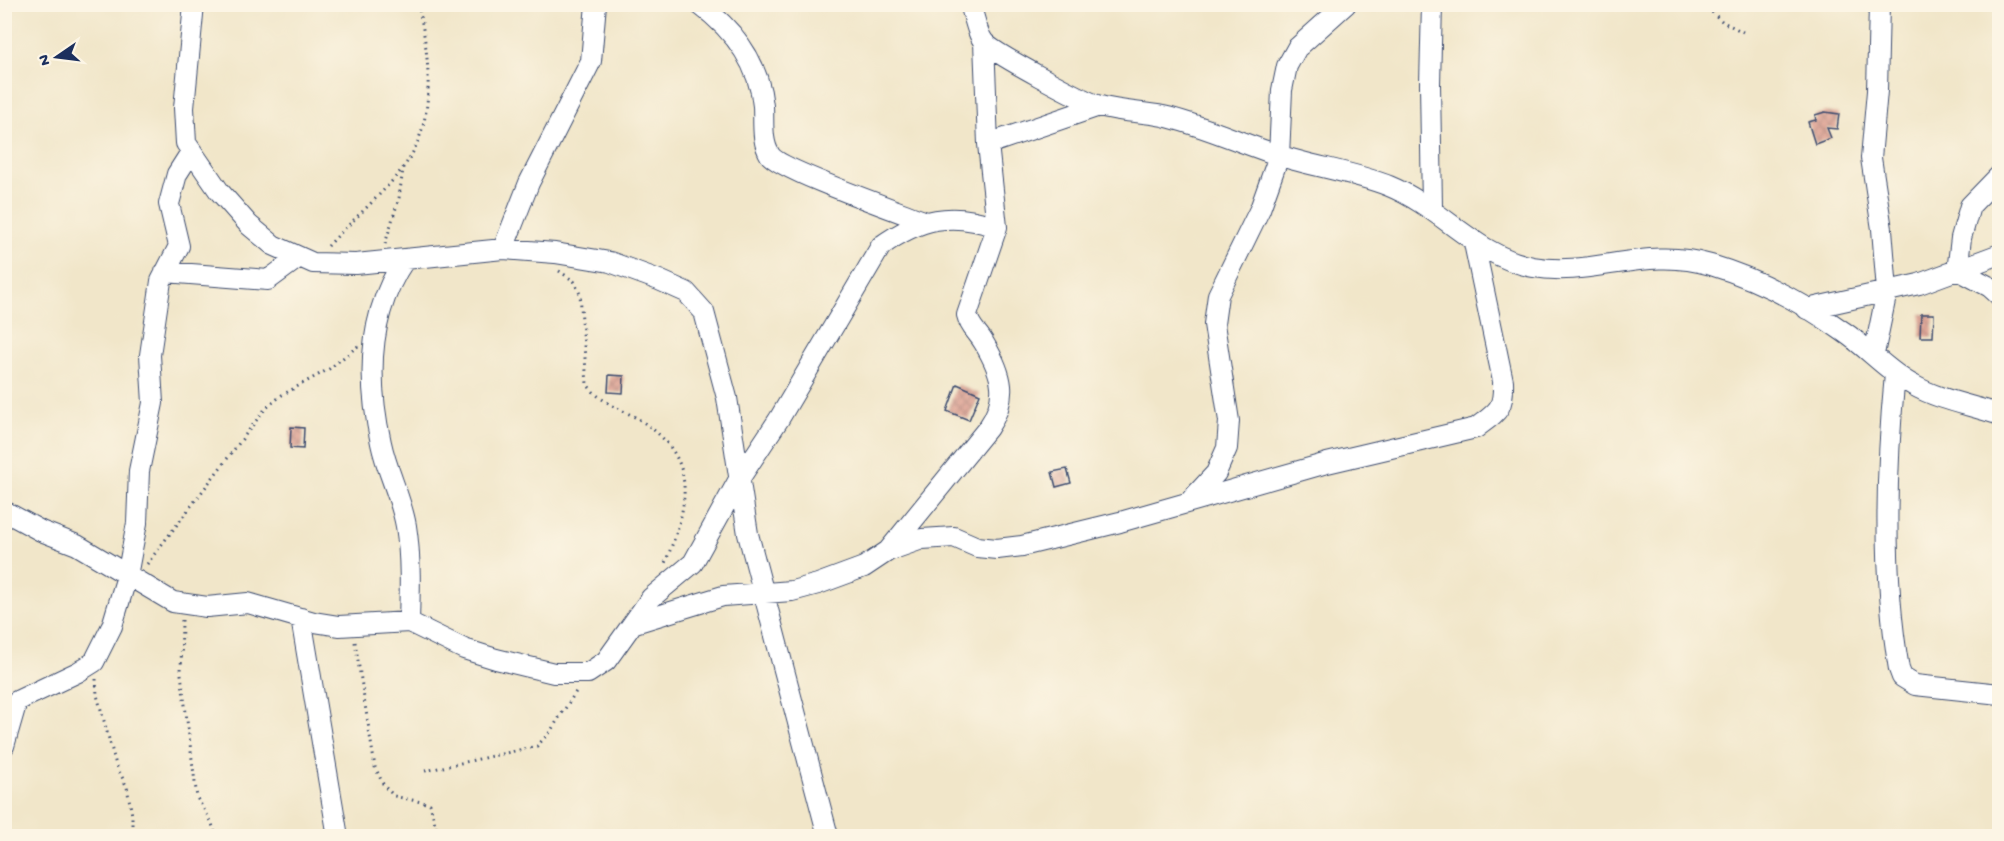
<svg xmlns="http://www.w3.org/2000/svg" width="2004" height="841" font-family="'Gochi Hand',sans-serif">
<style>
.building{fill:url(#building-cross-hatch)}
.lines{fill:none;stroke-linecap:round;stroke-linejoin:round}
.minor-casing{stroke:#3b4a6e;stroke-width:22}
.path{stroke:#3b4a6e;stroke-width:3;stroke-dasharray:1.5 4.5;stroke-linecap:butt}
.minor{stroke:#fff;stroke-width:20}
</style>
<defs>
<pattern id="building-cross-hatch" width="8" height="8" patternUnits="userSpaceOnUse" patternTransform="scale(1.5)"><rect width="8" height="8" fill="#da998a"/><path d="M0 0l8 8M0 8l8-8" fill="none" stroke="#b07d74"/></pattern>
</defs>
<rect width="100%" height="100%" fill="#fcf5e5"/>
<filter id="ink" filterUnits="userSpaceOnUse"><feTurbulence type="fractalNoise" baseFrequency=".0167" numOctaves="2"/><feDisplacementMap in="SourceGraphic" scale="12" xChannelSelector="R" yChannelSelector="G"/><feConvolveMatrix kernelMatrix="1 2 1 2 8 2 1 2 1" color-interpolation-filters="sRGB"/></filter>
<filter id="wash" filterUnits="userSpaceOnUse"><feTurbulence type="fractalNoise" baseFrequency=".008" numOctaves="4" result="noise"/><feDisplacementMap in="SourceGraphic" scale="24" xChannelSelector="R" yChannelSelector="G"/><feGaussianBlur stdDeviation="1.35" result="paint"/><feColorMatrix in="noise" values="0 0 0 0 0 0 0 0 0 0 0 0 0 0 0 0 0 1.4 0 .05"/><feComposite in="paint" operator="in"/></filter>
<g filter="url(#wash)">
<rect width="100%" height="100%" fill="#f1e6c9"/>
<g id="blocks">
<path class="building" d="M1825,112L1839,114L1837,129L1827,128L1831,138L1815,144L1808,122L1816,120L1815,115Z
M1921,314H1934L1933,337H1920Z
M609,375L624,376L623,393L608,392Z
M957,384L980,394L969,420L947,411Z
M291,427L304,428L303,449L290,448Z
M1067,469L1071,483L1056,487L1052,472Z"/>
</g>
</g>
<g filter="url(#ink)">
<use href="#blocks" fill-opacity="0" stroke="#3b4a6e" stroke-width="1.5"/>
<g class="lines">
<defs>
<path id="minor" d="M194,4L184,108L186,143L219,191L249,225L273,245L313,263L356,264L503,249L555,253L610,262L659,280L686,292L704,312L727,398L748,534L828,836
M699,4C734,30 759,62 763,106C764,121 761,141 770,155C780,170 901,212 926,222
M970,4C974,15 977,34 984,42C993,53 1085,102 1100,106C1121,112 1143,112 1163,116C1203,125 1240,143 1278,155C1314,167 1354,172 1389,186C1443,208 1475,256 1533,267C1593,278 1645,245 1711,265C1758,279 1805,304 1844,332C1868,348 1887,371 1913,385C1939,400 1971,405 2000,415
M988,144L1099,106
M1432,208L1430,84L1432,4
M503,249L529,183L591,61L596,4
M405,259C368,313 367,380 381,443C387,472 401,497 406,526C411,558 410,590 409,622
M1960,271L1990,287L2000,296
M165,272L268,280L298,258
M1957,272L1961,238L1970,206L2000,175
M1807,309L1919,284L2000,254
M1874,354L1887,291L1882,229L1871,158L1877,91L1879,4
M1895,374C1886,467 1883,577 1899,669L1902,677L1915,685L2000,694
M1191,500L1216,473L1227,448L1229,421L1214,324L1218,295L1260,209L1279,156L1282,90L1287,66L1297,48L1346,4
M4,511L41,531L77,545L173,602L207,607L248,603L314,622L339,626L409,622L464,649L496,659L554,673H588L606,661L651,598L693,563L738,481L779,419L881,246C920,218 951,211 997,227
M888,551L988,428C1009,397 1003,375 984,343C978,332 970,328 967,315L997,227L988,144L984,42
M301,618L337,831
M635,623L723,596L792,591L818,584L864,567L888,551L922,539L954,537L977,547L997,549L1022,546L1120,522L1327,463L1476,428C1498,411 1504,410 1503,381L1474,243
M4,746L17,701L78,672L94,662L112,626L127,576L137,523L139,471L153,403L150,355L161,281L179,246L169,204L177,174L191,152"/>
</defs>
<use href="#minor" class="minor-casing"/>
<path class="path" d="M1703,4L1723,22L1743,32
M385,244L399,198L403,169
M328,246C352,220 380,197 402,169C438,123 430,58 418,4
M559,271L574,281L580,294L587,384C599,402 622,409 640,420C701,459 688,507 665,563
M147,564L265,409L282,395L329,369L358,346
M182,620L181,674L197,798L211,821L216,836
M355,642L375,767L384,786L394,796L430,804L438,836
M96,679L97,695L116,765L127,787L132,815V836
M425,771L537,746L550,732L577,690"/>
<use href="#minor" class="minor"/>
</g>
</g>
<rect width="2004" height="841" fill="none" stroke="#fcf5e5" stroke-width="24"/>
<g transform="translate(57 57) rotate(256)" stroke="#fcf5e5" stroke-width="4.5" paint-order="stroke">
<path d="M0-4.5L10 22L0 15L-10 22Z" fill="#1b2f5e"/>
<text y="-9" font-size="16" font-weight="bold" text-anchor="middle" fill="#1b2f5e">N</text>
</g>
</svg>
